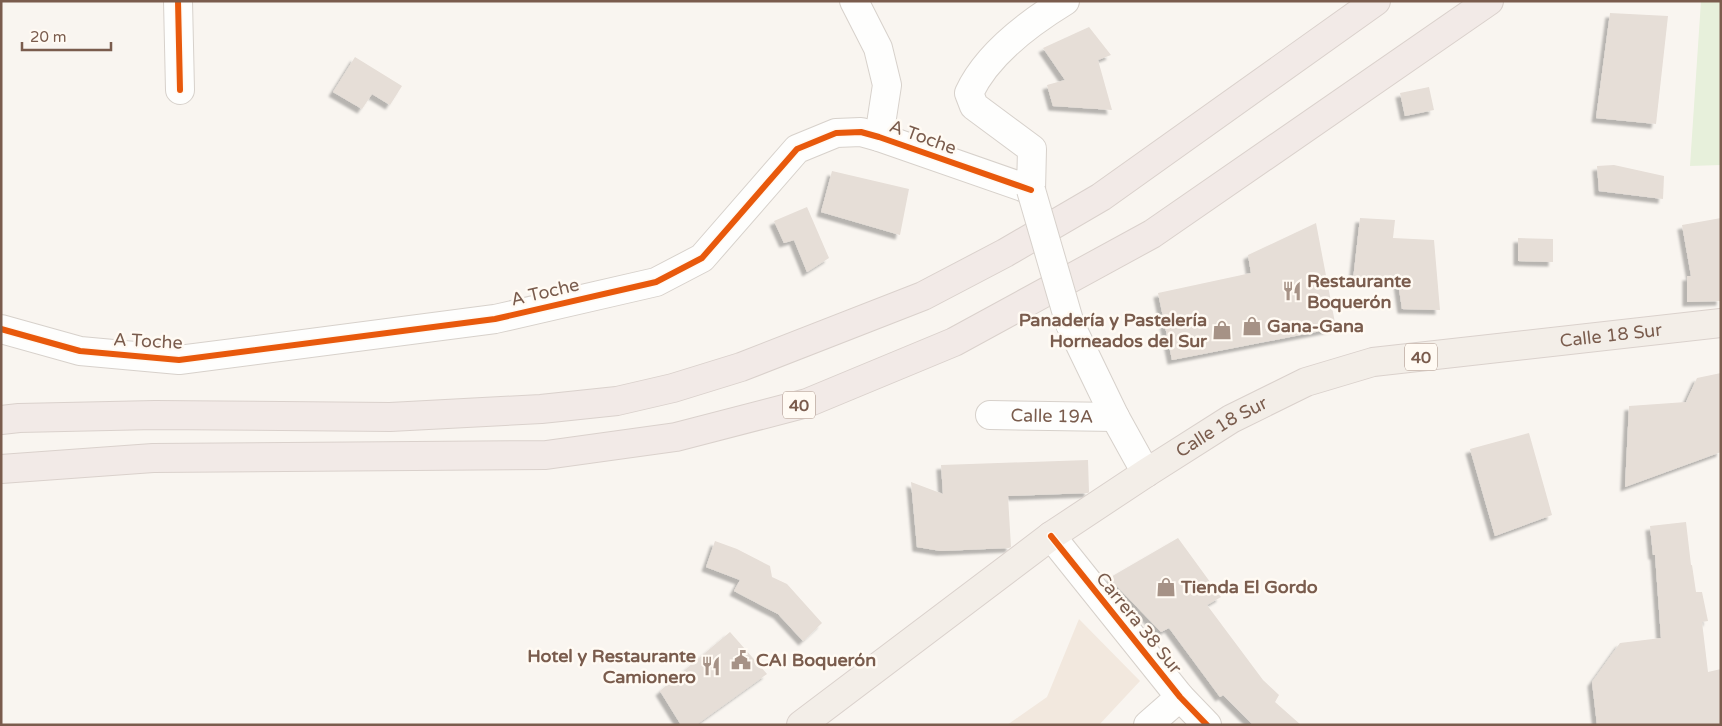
<svg xmlns="http://www.w3.org/2000/svg" width="1722" height="726" font-family="'Varela Round',sans-serif">
<style>
.residential{fill:#f2e8de}
.green{fill:#e7f0db}
.building{fill:#e6ded7;filter:url(#shadow)}
.lines{fill:none;stroke-linecap:round;stroke-linejoin:round}
.minor-casing{stroke:#d7d1cb;stroke-width:30}
.major-casing{stroke:#dad1cc;stroke-width:30}
.highway-casing{stroke:#dad1cc;stroke-width:30}
.minor{stroke:#fefefd;stroke-width:28}
.major{stroke:#f3eee8;stroke-width:28}
.highway{stroke:#f2eae7;stroke-width:28}
.minor-bridge-casing{stroke:#d7d1cb;stroke-width:30;stroke-linecap:butt}
.minor-bridge{stroke:#fefefd;stroke-width:28}
.cycleway-casing{stroke:#fffaf3;stroke-width:9}
.cycleway{stroke:#e8590c;stroke-width:6}
.labels{text-anchor:middle;stroke-width:5;stroke-linejoin:round;paint-order:stroke}
.shield{fill:#fffaf3;stroke:#a28b7f;stroke-width:1}
.shield-label{font-size:16px;font-weight:bold;fill:#7a5c4d}
.street-label{font-size:18px;fill:#7a5c4d;stroke:#fffaf3}
.poi-label{font-size:18px;font-weight:bold;fill:#7a5c4d;stroke:#fffaf3;text-anchor:start}
</style>
<defs>
<filter id="shadow"><feDropShadow dx="-4.5" dy="4.5" stdDeviation="1" flood-color="#0004"/></filter>
</defs>
<rect width="100%" height="100%" fill="#f9f5f0"/>
<path class="residential" d="M1079,619L1140,681L1099,725H1007L1047,697Z"/>
<path class="green" d="M1701,1H1721V165L1690,166Z"/>
<path class="building" d="M1610,13L1668,16L1656,124L1596,118Z
M1089,27L1111,55L1098,60L1112,110L1053,106L1047,85L1065,80L1043,48Z
M355,57L402,86L390,105L372,94L362,109L333,92Z
M1429,87L1434,110L1405,116L1400,93Z
M1614,165L1664,176L1663,199L1599,191L1597,166Z
M832,171L909,189L900,235L821,212Z
M807,207L829,258L807,272L794,240L784,243L774,221Z
M1360,218L1395,220L1393,238L1434,240L1440,310L1402,309L1398,282L1353,280Z
M1721,218V301L1687,302V276H1691L1682,225Z
M1316,223L1336,328L1172,360L1158,293L1251,273L1248,255Z
M1518,238L1553,239V262L1518,261Z
M1721,373V452L1625,487L1629,406L1686,402L1697,378Z
M1529,433L1552,515L1495,536L1470,449Z
M1088,460L1089,492L1088,493L1008,496L1011,547L1009,548L941,551L917,547L911,482L943,494L941,465Z
M1686,522L1691,565H1692L1696,592H1702L1708,621L1702,622L1708,672L1721,669V725H1597L1592,682L1620,643L1661,638L1655,555H1653L1650,526Z
M1178,538L1221,597L1207,605L1263,680L1279,695L1275,702L1301,725H1253L1223,695L1220,697L1169,628L1161,632L1109,578Z
M715,541L737,549L770,566L772,577L787,584L822,623L803,641L778,614L734,591L740,580L706,567Z
M730,632L767,674L696,725H681L660,691Z"/>
<g class="lines">
<defs>
<g id="minor">
<path d="M178,1L180,90"/>
<path d="M854,1L878,48L887,85L879,137"/>
<path d="M1070,324L1115,417L1146,473"/>
<path d="M1,329L80,351L179,360L495,319L656,282L702,258L797,149L836,133L861,132L879,137L1031,190L1032,149L974,106L969,93C987,54 1029,23 1065,1"/>
<path id="s1" d="M990,415L1115,417"/>
<path d="M1051,536L1180,697L1207,725"/>
<path d="M1148,725L1180,697"/>
</g>
<g id="major">
<path id="s2" d="M801,725L1051,536L1146,473L1231,419L1306,382L1373,362L1721,323"/>
</g>
<path id="highway" d="M1,420L19,418L155,415L390,417L541,409L617,401L673,388L741,367L923,296L1005,253L1101,197L1376,1
M1,469L153,458L546,455L676,437L807,403L954,342L1152,234L1489,1"/>
</defs>
<use href="#minor" class="minor-casing"/>
<use href="#major" class="major-casing"/>
<use href="#highway" class="highway-casing"/>
<use href="#minor" class="minor"/>
<use href="#major" class="major"/>
<use href="#highway" class="highway"/>
<defs>
<path id="minor-bridge" d="M1031,190L1070,324"/>
</defs>
<use href="#minor-bridge" class="minor-bridge-casing"/>
<use href="#minor-bridge" class="minor-bridge"/>
<defs>
<path id="cycleway" d="M178,1L180,90
M1,329L80,351L179,360L495,319L656,282L702,258L797,149L836,133L861,132L879,137L1031,190
M1051,536L1180,697L1207,725"/>
</defs>
<use href="#cycleway" class="cycleway-casing"/>
<use href="#cycleway" class="cycleway"/>
</g>
<defs>
<symbol id="restaurant-bare" viewBox="-9 -9 18 18"><path d="M-5-6h1v4h1v-4h1v4h1v-4h1v5L-1.5 .5V6h-2V.5L-5-1ZM5-6V6H3V1.5H1.5Q1.5-4 5-6Z" fill="#a69286" stroke="#fffaf3" stroke-width="2.5" paint-order="stroke"/></symbol>
<symbol id="shop-bare" viewBox="-9 -9 18 18"><path d="M-5-2.5h2.3a2.7 3.5 0 0 1 5.4 0H5L5.5 6h-11ZM-1.5-2.5h3a1.5 2.3 0 0 0-3 0Z" fill="#a69286" stroke="#fffaf3" stroke-width="2.5" paint-order="stroke"/></symbol>
<symbol id="civic-bare" viewBox="-9 -9 18 18"><path d="M-.6-6.5H3V-4.5H.6V-3L4-1V1h2V6H-6V1h2V-1L-.6-3ZM-1.2 2.5V6h2.4V2.5Z" fill="#a69286" stroke="#fffaf3" stroke-width="2.5" paint-order="stroke"/></symbol>
</defs>
<g fill-rule="evenodd">
<use href="#restaurant-bare" x="1278" y="277" width="28" height="28"/>
<use href="#shop-bare" x="1238" y="312" width="28" height="28"/>
<use href="#shop-bare" x="1208" y="316" width="28" height="28"/>
<use href="#shop-bare" x="1152" y="573" width="28" height="28"/>
<use href="#civic-bare" x="727" y="646" width="28" height="28"/>
<use href="#restaurant-bare" x="697" y="652" width="28" height="28"/>
</g>
<g class="labels">
<g class="shield">
<rect x="1405" y="343.5" width="32" height="27" rx="4"/>
<rect x="783" y="391.5" width="32" height="27" rx="4"/>
</g>
<g class="shield-label">
<text x="1421" y="363">40</text>
<text x="799" y="411">40</text>
</g>
<g class="street-label">
<text transform="translate(923 137) rotate(20)" y="6">A Toche</text>
<text transform="translate(545 292) rotate(-13)" y="6">A Toche</text>
<text dy="6" stroke="none"><textPath href="#s2" startOffset="921">Calle 18 Sur</textPath></text>
<text transform="translate(148 341) rotate(3)" y="6">A Toche</text>
<text dy="6" stroke="none"><textPath href="#s1" startOffset="62">Calle 19A</textPath></text>
<text dy="6" stroke="none"><textPath href="#s2" startOffset="516">Calle 18 Sur</textPath></text>
<text transform="translate(1139 623) rotate(51)" y="6">Carrera 38 Sur</text>
</g>
<g class="poi-label">
<text x="1307" y="287">Restaurante<tspan x="1307" dy="21">Boquerón</tspan></text>
<text x="1207" y="326" text-anchor="end">Panadería y Pastelería<tspan x="1207" dy="21">Horneados del Sur</tspan></text>
<text x="1267" y="332">Gana-Gana</text>
<text x="1181" y="593">Tienda El Gordo</text>
<text x="696" y="662" text-anchor="end">Hotel y Restaurante<tspan x="696" dy="21">Camionero</tspan></text>
<text x="756" y="666">CAI Boquerón</text>
</g>
</g>
<rect width="1722" height="726" fill="none" stroke="#7a5c4d" stroke-width="5"/>
<path d="M22 42v8h89v-8" fill="none" stroke="#7a5c4d" stroke-width="2.5"/>
<text x="30" y="42" font-size="15" fill="#7a5c4d" stroke="#fffaf3" stroke-width="4" paint-order="stroke">20 m</text>
</svg>
